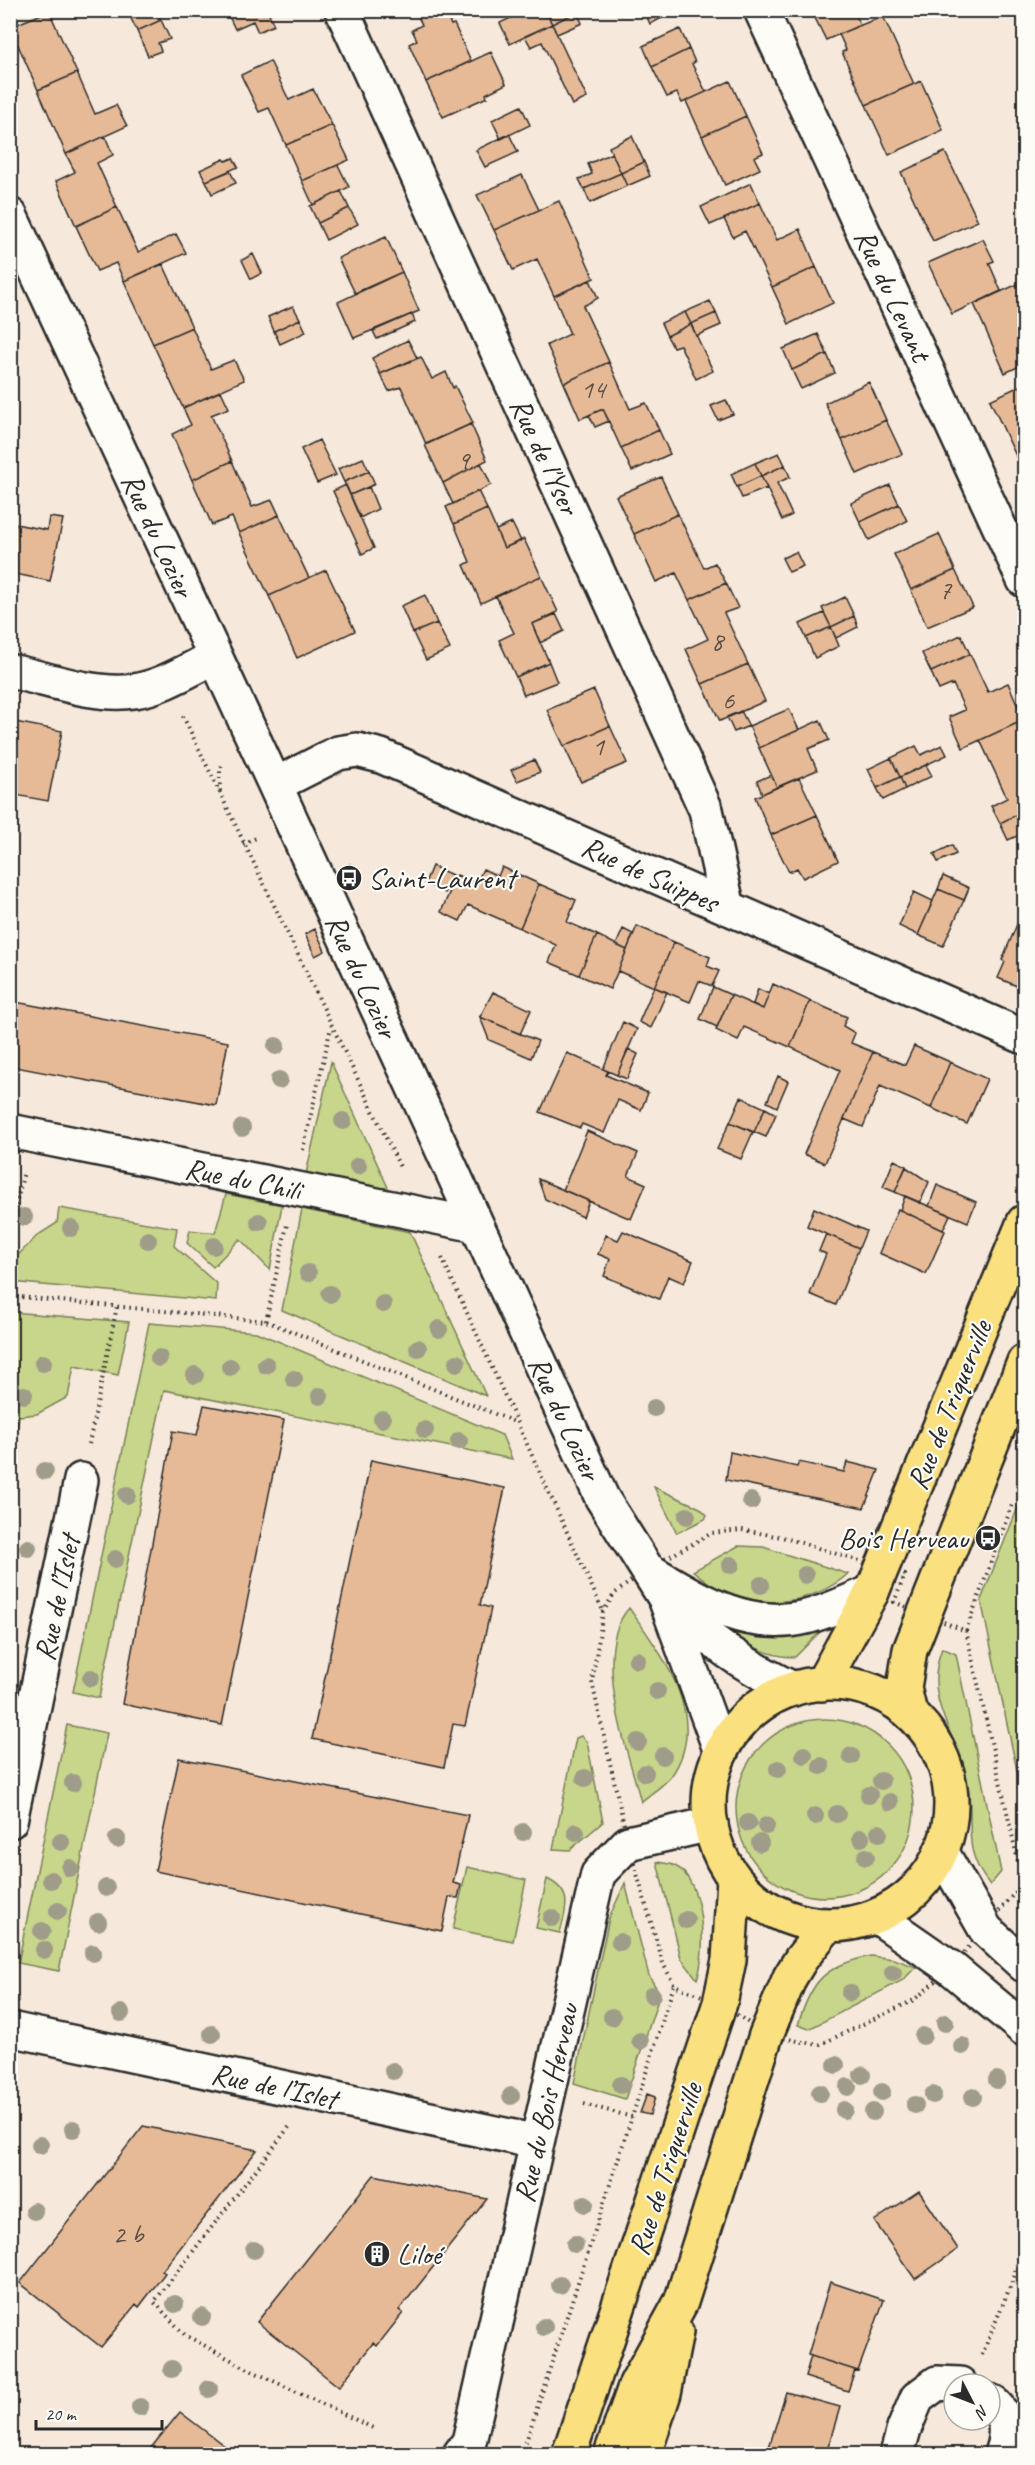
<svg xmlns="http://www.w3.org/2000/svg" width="1035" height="2465" font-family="Caveat,sans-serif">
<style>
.green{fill:#c7d68a;stroke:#79805a;stroke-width:1.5}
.building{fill:#e7ba97;stroke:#2b2b2b;stroke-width:1.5}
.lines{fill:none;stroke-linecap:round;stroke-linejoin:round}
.minor-casing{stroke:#2b2b2b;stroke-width:38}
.primary-casing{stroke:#2b2b2b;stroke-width:38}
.path{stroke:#2b2b2b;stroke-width:4;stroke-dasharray:1.5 4.5;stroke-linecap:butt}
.minor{stroke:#fdfcf7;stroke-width:33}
.primary{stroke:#fbe080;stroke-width:33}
.tree{fill:#a09c8a}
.labels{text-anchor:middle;stroke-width:4.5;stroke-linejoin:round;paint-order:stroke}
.number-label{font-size:27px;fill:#5a4f46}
.street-label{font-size:30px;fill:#2b2b2b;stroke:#fdfcf7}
.poi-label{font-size:30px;fill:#2b2b2b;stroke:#fdfcf7;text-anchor:start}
</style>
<rect width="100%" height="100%" fill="#f6e8da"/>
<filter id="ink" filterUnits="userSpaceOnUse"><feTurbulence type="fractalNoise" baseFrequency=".0167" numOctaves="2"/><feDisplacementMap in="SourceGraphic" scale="12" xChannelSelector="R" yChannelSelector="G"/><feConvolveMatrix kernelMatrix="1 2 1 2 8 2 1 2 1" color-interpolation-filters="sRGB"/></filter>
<g filter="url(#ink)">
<path class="green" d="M331,1062L390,1192L306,1174Z
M226,1194L282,1205L270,1270L240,1239L213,1267L187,1243L190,1230L215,1233Z
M59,1208L177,1228L174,1246L217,1284L216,1301L11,1282L12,1261L38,1235L57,1223Z
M302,1209L410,1232L486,1396L282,1310Z
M11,1312L129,1322L118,1375L74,1366L68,1397L37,1414L19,1416L11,1462Z
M149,1323L256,1332L502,1435L512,1459L164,1390L99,1698L73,1692Z
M654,1487L700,1508L707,1515L705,1519L677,1533Z
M1024,1492V1804L981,1600Z
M738,1546L763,1547L848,1574C814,1603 761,1611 720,1590C710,1585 702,1577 693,1571Z
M629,1608C661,1653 711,1718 672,1775C665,1785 651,1793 641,1802C628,1751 590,1651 629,1608Z
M821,1631L795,1657C772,1657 752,1648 734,1634L777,1638Z
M942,1648L956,1654L1001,1872L990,1885C959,1847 976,1822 967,1780C957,1733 922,1701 942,1648Z
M736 1808a89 89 0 1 1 178 0a89 89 0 1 1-178 0Z
M67,1725L107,1733L59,1971L18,1963Z
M581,1736L587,1742L603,1822L570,1850L553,1849L576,1738Z
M657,1862C662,1863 670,1863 675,1866C704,1879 707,1953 697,1979L681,1958Z
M467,1867L526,1880L513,1941L453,1929Z
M547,1879C574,1892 566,1909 560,1933L536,1928Z
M625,1883L649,1976L660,1994L625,2099L574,2083L609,1918Z
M871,1956L894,1959L916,1967L903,1980L809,2029L798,2025C811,1981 825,1965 871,1956Z"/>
<path class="building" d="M127,10H156L161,20L137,31Z
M226,10H276L269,14L274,25L258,32L253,21L235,29Z
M415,10H459L447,16L451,25L454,24L471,61L426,82L409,44L417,40L412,30L422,25Z
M527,10H545L552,24L510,44L500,23Z
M545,10H576L577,12L552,24Z
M644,10H678L650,24Z
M811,10H853L860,25L826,40Z
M49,11L77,73L38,90L10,27Z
M577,12L582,23L557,34L552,24Z
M883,16L914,84L866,105L842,52L846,50L839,34Z
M161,20L170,39L158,43L161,51L148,56L137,31Z
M552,24L587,98L572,105L542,42L531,47L525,36Z
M680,29L689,49L652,67L643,46Z
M689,49L695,62L692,64L706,92L682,103L677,93L667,97L652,67Z
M491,52L506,84L486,94L487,97L485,98L443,117L426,82Z
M270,61L289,100L313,89L332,125L286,145L269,108L259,112L241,75Z
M77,73L95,114L116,105L127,126L66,154L38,90Z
M730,81L746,116L702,136L686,101Z
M921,81L943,130L889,155L866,105Z
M521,106L530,125L501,139L492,120Z
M746,116L763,153L754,157L760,169L725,185L702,136Z
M332,125L349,160L302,181L286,145Z
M509,134L518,152L485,167L476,150Z
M105,136L113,155L97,163L117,207L76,226L56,181L75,172L66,154Z
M632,136L644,162L621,173L609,147Z
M945,152L978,221L933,241L901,172Z
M612,153L621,173L584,189L579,179L592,174L588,164Z
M233,158L238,167L206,181L200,170L224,159L226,161Z
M644,162L650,176L627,186L621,173Z
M338,165L349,187L313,205L302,181Z
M230,171L236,183L212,194L206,181Z
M621,173L627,186L590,203L584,189Z
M522,175L539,210L494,230L477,195Z
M751,183L760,203L710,225L701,207Z
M341,191L349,208L318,223L310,206Z
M559,201L594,278L554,296L537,259L513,270L494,230Z
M760,203L777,240L800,229L816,267L772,287L745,231L733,237L724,219Z
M117,207L138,252L176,234L186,253L124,281L116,263L97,271L76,226Z
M349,208L358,224L326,240L318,223Z
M386,237L402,272L355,293L338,258Z
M983,239L994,261L989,263L1001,291L952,314L928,263Z
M253,254L262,273L251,279L242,260Z
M163,264L192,327L153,344L124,281Z
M816,267L833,303L789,324L772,287Z
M402,272L419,311L354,338L338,302Z
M590,280L598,298L583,306L609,362L564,383L547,345L570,334L554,296Z
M1020,283L1024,293V364L1005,373L974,304Z
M710,301L716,313L691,324L685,312Z
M293,306L300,319L274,331L268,317Z
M685,312L691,324L667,336L661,323Z
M716,313L721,325L696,336L691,324Z
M412,314L415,322L377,339L373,331Z
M300,319L306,332L280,344L274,331Z
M691,324L713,371L696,379L680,345L673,347L667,336Z
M192,327L211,369L234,360L244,380L183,408L153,344Z
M818,334L827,354L792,370L783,349Z
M408,340L417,358L380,374L372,358Z
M827,354L835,373L801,389L792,370Z
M421,357L432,379L446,372L453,388L455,386L473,423L426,444L401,387L389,391L380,374Z
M609,362L630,409L646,403L659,430L621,448L603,409L580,419L564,383Z
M869,382L886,420L842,440L825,403Z
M1024,384V455L1017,458L990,400Z
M221,391L229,408L211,415L232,461L192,480L172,434L191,425L183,408Z
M726,400L733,414L718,420L711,406Z
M603,409L609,421L595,427L589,415Z
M886,420L902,454L857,474L842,440Z
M471,424L487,460L443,483L425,445Z
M659,430L670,454L632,471L621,448Z
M319,440L336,475L317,483L301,449Z
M779,453L785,465L761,476L755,463Z
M363,458L369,471L344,482L338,469Z
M232,461L252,507L272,500L279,515L239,533L232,517L212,525L192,480Z
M481,463L491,485L453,504L443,483Z
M755,463L761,476L737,487L731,474Z
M785,465L790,477L777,483L792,515L782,520L761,476Z
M369,471L375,484L350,495L344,482Z
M761,476L767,488L742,498L737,487Z
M661,477L678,514L634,534L616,496Z
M346,485L374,548L362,554L333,491Z
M890,485L899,504L860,522L851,503Z
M369,487L378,509L360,518L350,495Z
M478,491L487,509L454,524L446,507Z
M899,504L907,521L869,540L860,522Z
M487,509L504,548L524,539L541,576L481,603L464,565L470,562L454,524Z
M678,514L704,568L715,563L726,583L689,600L676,573L656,582L634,534Z
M279,515L309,578L269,596L239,533Z
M49,517L63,519L50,581L10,573V523L47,530Z
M512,523L521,541L504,548L496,530Z
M939,534L955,570L911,590L894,554Z
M796,552L803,566L789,572L782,558Z
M326,570L355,631L297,658L269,596Z
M955,570L973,607L927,627L911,590Z
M541,576L558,612L532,624L549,662L516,677L499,640L514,633L496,596Z
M726,583L738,608L724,613L748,664L702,684L686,649L708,639L689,600Z
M425,595L437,623L413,633L401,606Z
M845,597L854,616L831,627L822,608Z
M824,613L831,627L806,638L800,624Z
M556,614L564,631L540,643L532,624Z
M854,616L858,627L836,638L831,627Z
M437,623L450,649L426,660L413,633Z
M831,627L839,646L815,658L806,638Z
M961,635L970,654L931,672L922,653Z
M970,654L988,692L1008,683L1024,720L963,748L949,717L965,710L953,684L939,690L931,672Z
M549,662L557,682L524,695L516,677Z
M748,664L765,701L720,721L702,684Z
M594,690L610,726L564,746L547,710Z
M789,709L799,730L759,748L749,726Z
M741,711L749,726L734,732L727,717Z
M820,720L829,740L808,749L817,770L777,787L759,748Z
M1024,720V766L1018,769L1024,781V811L1000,823L991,806L1007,798L980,740Z
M10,721L62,731L48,801L10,794Z
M610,726L627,763L581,782L564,746Z
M942,745L947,755L900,777L891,758L916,746L921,755Z
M891,758L900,777L877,788L868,769Z
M534,760L540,772L517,781L511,770Z
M926,765L932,776L905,789L900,777Z
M771,775L777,787L762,794L757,781Z
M900,777L905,789L883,800L877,788Z
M799,778L817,815L771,835L755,797Z
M1024,811V833L1008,840L1000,823Z
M817,815L838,861L803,878L797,868L789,872L771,835Z
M952,845L956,854L938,862L934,854Z
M350,864L360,885L350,890L340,869Z
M432,866L452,875L445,893L425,883Z
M502,867L539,884L520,928L468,905L460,921L441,912L457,875L476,884L483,869L498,876Z
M943,876L969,888L964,900L938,889Z
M539,884L576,900L567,922L597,935L579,975L549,962L556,945L520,928Z
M938,889L964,900L943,946L918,935Z
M914,892L933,901L918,935L899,926Z
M1024,906V925L1018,922Z
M1018,922L1024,925V989L998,978L1005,962L1002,960Z
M637,926L674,942L654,987L618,971Z
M315,929L325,951L315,956L305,934Z
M623,929L633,934L627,950L616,945Z
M597,935L627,950L610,989L579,975Z
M674,942L710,957L707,966L719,971L712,986L699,981L690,1002L654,987Z
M773,984L810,1001L790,1047L744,1027L738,1041L716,1030L731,995L763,1009Z
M654,987L667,992L651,1028L639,1022Z
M713,987L731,995L717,1027L700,1019Z
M758,989L769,994L763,1009L753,1004Z
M493,992L531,1010L520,1034L480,1017Z
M10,1001L228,1042L216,1105L10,1066Z
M810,1001L847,1017L843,1026L855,1033L851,1043L873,1052L825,1163L804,1154L840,1070L790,1047Z
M480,1017L538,1041L531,1058L489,1040Z
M623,1022L637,1029L617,1075L603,1069Z
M914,1046L950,1062L931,1108L880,1086L863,1127L844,1119L873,1052L905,1065Z
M628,1049L638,1054L627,1079L617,1075Z
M567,1053L608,1071L606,1075L648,1093L641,1110L618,1100L604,1133L582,1124L580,1128L540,1112Z
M950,1062L987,1079L967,1124L931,1108Z
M778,1076L788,1081L777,1107L767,1102Z
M741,1097L765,1108L754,1132L730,1122Z
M765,1108L776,1114L766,1137L754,1132Z
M730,1122L753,1132L741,1159L717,1149Z
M587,1131L638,1153L628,1176L646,1184L631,1219L563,1190Z
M894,1160L906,1166L895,1192L883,1187Z
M906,1167L929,1182L920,1203L895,1192Z
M538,1179L589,1201L583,1217L545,1199Z
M937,1185L976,1202L968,1222L929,1206Z
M905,1196L950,1215L943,1230L900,1210Z
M814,1208L866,1231L859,1248L807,1226Z
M898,1209L945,1231L926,1274L879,1253Z
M623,1231L693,1261L684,1283L668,1276L659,1299L604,1276L610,1259L598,1254L606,1235L618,1240Z
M826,1234L859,1248L836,1305L810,1294L826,1254L819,1251Z
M204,1405L284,1420L222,1725L122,1704L173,1431L197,1435Z
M730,1452L797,1467L799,1462L844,1472L847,1462L879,1470L864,1508L726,1480Z
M371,1460L505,1488L480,1605L491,1608L465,1726L453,1724L444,1767L312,1739Z
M989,1529L996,1532L990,1549L983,1546Z
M179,1758L468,1815L453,1883L461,1885L458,1898L449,1897L442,1931L155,1871Z
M647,2094L655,2097L650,2115L640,2113Z
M143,2126L257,2150L162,2271L165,2273L139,2307L136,2304L101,2347L20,2283Z
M374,2175L487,2199L399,2310L403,2313L377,2346L373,2343L339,2387L257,2322Z
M919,2191L958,2249L915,2279L874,2221Z
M830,2282L884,2300L858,2371L808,2355Z
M811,2356L855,2370L848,2391L805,2377Z
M786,2392L840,2407L826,2454H767Z
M180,2412L235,2454H146Z"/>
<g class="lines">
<defs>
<path id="minor" d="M342,10L706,810L728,908
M761,10L1024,580
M10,215L275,785L602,1498L665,1598L721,1752
M10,671C48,679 96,697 134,691C162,687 190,669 215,657
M275,785L338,753L357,750L381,756L1024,1037
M10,1131L476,1225
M650,1571C699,1600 747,1631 806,1617C828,1612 851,1600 872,1592
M670,1603C710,1642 743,1665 793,1689
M10,1821L81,1480
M941,1851L986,1930L1024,1965
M876,1916L951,1968L1024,2029
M10,2029L537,2142
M990,2401C1008,2412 1008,2436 1001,2454
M460,2454L469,2442L598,1874L628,1843L711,1824
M897,2454L904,2429L917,2398L937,2383L960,2384"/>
<path id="primary" d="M709 1804a121 121 0 1 1 242 0a121 121 0 1 1-242 0Z
M822,1684L872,1592L1024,1222
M910,1713L904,1688L910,1650L1024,1362
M569,2454L720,2003L729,1960L734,1878
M611,2454L636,2384L681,2302L766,2035L790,1977L801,1959L828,1925
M644,2454L664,2393L676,2332"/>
</defs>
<use href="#minor" class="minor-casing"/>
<use href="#primary" class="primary-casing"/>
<path class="path" d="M183,716L401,1169
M220,791V770L223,763
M243,844L256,838
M303,1150L331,1027
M10,1229L24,1172
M442,1258L603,1611
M10,1296L266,1321L517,1423
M266,1321L287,1225
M89,1444L117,1306
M742,1530L782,1537L905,1575L894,1602L966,1631L1023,1883L951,1968L914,2000L819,2045L766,2035L720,2003L674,1985L663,1963L628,1843L592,1682L603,1612L614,1594L647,1569L712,1533Z
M966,1631L1013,1502
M584,2104L632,2117L674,1985
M289,2127L154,2302L185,2335L248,2369L373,2428
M982,2355L1014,2277L1024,2235
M522,2454L632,2117"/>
<use href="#minor" class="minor"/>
<use href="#primary" class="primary"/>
</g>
<g class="tree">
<circle cx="276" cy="1046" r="9"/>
<circle cx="279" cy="1080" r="9"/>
<circle cx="343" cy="1121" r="9"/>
<circle cx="242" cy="1128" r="9"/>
<circle cx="358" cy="1166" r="9"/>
<circle cx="24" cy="1217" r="9"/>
<circle cx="259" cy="1222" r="9"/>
<circle cx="71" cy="1228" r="9"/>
<circle cx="148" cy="1240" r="9"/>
<circle cx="214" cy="1246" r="9"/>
<circle cx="308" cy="1273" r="9"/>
<circle cx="330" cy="1294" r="9"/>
<circle cx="383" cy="1304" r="9"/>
<circle cx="439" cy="1329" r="9"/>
<circle cx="418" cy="1348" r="9"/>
<circle cx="159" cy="1358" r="9"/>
<circle cx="43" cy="1363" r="9"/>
<circle cx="457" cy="1363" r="9"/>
<circle cx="266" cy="1365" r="9"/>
<circle cx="230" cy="1367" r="9"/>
<circle cx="195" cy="1375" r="9"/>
<circle cx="294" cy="1379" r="9"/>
<circle cx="24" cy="1395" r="9"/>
<circle cx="320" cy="1396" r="9"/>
<circle cx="654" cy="1408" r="9"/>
<circle cx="382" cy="1419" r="9"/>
<circle cx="425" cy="1430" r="9"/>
<circle cx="459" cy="1441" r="9"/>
<circle cx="45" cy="1471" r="9"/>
<circle cx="127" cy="1495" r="9"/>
<circle cx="751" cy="1501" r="9"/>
<circle cx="687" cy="1516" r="9"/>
<circle cx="28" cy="1548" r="9"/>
<circle cx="115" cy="1559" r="9"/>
<circle cx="731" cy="1565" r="9"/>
<circle cx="805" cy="1575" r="9"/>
<circle cx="761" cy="1585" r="9"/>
<circle cx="637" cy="1660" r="9"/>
<circle cx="91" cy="1678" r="9"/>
<circle cx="657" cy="1691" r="9"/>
<circle cx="638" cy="1742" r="9"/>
<circle cx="804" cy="1755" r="9"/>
<circle cx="663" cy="1756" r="9"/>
<circle cx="851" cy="1756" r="9"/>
<circle cx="821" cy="1766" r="9"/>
<circle cx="778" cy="1769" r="9"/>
<circle cx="645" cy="1773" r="9"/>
<circle cx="585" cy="1778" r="9"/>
<circle cx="881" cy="1781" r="9"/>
<circle cx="73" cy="1783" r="9"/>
<circle cx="869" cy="1795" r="9"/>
<circle cx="890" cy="1802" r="9"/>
<circle cx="837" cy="1814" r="9"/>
<circle cx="815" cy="1816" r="9"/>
<circle cx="748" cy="1823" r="9"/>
<circle cx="766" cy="1826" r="9"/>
<circle cx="523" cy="1832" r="9"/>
<circle cx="576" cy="1832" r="9"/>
<circle cx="879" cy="1833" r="9"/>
<circle cx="861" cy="1838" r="9"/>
<circle cx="117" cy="1839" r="9"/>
<circle cx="61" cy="1842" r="9"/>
<circle cx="760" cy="1843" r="9"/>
<circle cx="866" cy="1857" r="9"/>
<circle cx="70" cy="1868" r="9"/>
<circle cx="51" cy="1880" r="9"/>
<circle cx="106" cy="1888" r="9"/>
<circle cx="58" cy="1911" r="9"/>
<circle cx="552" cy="1918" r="9"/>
<circle cx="686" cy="1920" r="9"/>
<circle cx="98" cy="1922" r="9"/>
<circle cx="42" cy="1931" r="9"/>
<circle cx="620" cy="1942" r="9"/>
<circle cx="44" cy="1950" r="9"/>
<circle cx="93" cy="1953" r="9"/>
<circle cx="893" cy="1973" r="9"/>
<circle cx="850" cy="1993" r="9"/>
<circle cx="652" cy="1995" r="9"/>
<circle cx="121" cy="2013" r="9"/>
<circle cx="612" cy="2017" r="9"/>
<circle cx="945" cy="2023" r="9"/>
<circle cx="212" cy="2034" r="9"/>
<circle cx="923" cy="2036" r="9"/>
<circle cx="640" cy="2041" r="9"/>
<circle cx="962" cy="2046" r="9"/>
<circle cx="836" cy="2065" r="9"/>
<circle cx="393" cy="2071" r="9"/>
<circle cx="862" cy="2075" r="9"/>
<circle cx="997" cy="2080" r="9"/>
<circle cx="621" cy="2085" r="9"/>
<circle cx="848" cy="2087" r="9"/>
<circle cx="882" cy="2092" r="9"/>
<circle cx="820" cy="2093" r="9"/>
<circle cx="933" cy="2095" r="9"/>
<circle cx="511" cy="2096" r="9"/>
<circle cx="973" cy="2097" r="9"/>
<circle cx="915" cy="2105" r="9"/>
<circle cx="844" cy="2110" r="9"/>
<circle cx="873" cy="2112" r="9"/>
<circle cx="73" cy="2129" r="9"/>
<circle cx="40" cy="2145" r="9"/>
<circle cx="585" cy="2204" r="9"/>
<circle cx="34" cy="2211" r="9"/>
<circle cx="575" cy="2244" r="9"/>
<circle cx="254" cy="2250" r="9"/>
<circle cx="560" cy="2285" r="9"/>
<circle cx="175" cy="2304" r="9"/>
<circle cx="202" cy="2317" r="9"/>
<circle cx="544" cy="2327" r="9"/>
<circle cx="172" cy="2369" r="9"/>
<circle cx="209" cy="2389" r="9"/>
<circle cx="140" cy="2407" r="9"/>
</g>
</g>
<defs>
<symbol id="bus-disc" viewBox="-11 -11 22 22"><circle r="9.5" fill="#2b2b2b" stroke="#fdfcf7"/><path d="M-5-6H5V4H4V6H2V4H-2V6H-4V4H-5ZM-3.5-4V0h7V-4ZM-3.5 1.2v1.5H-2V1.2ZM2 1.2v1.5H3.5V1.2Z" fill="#fff"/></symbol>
<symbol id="building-disc" viewBox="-11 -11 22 22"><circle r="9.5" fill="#2b2b2b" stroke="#fdfcf7"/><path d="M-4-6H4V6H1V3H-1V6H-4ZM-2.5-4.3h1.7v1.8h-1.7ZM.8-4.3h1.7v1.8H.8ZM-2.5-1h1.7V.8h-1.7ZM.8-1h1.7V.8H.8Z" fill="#fff"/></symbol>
</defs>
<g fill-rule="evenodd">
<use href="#bus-disc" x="334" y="863" width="30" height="30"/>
<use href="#bus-disc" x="973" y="1523" width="30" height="30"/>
<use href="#building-disc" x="362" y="2239" width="30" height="30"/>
</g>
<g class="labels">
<g class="number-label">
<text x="593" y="398">14</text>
<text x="463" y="469">9</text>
<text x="945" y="599">7</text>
<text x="717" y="650">8</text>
<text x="728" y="709">6</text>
<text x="598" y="755">1</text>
<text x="128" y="2243">2 b</text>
</g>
<g class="street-label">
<text transform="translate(893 295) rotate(65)" y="10">Rue du Levant</text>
<text transform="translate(545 456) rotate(65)" y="10">Rue de l'Yser</text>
<text transform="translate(158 535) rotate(65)" y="10">Rue du Lozier</text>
<text transform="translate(650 874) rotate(24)" y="10">Rue de Suippes</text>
<text transform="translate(362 976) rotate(65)" y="10">Rue du Lozier</text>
<text transform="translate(243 1179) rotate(11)" y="10">Rue du Chili</text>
<text transform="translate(949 1405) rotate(-68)" y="10">Rue de Triquerville</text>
<text transform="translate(565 1418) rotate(65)" y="10">Rue du Lozier</text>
<text transform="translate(57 1598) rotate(-78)" y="10">Rue de l’Islet</text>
<text transform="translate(274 2086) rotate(12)" y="10">Rue de l’Islet</text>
<text transform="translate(546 2103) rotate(-77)" y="10">Rue du Bois Herveau</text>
<text transform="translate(665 2169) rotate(-72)" y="10">Rue de Triquerville</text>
</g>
<g class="poi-label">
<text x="368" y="888">Saint-Laurent</text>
<text x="968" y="1548" text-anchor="end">Bois Herveau</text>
<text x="397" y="2264">Liloé</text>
</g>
</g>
<rect width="1035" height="2465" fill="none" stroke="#fdfcf7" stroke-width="36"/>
<rect x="18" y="18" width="999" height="2429" fill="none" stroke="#2b2b2b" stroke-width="2" filter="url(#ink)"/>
<g transform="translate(972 2402) rotate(132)"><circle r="28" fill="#fdfcf7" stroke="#a9a8a5" stroke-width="1.5"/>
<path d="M0-4.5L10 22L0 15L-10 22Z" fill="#2b2b2b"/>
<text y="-9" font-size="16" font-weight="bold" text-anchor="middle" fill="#2b2b2b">N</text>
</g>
<path d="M36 2420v9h126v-9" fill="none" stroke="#2b2b2b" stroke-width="3"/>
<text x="45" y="2420" font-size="18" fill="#2b2b2b" stroke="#fdfcf7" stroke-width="4.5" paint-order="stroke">20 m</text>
</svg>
